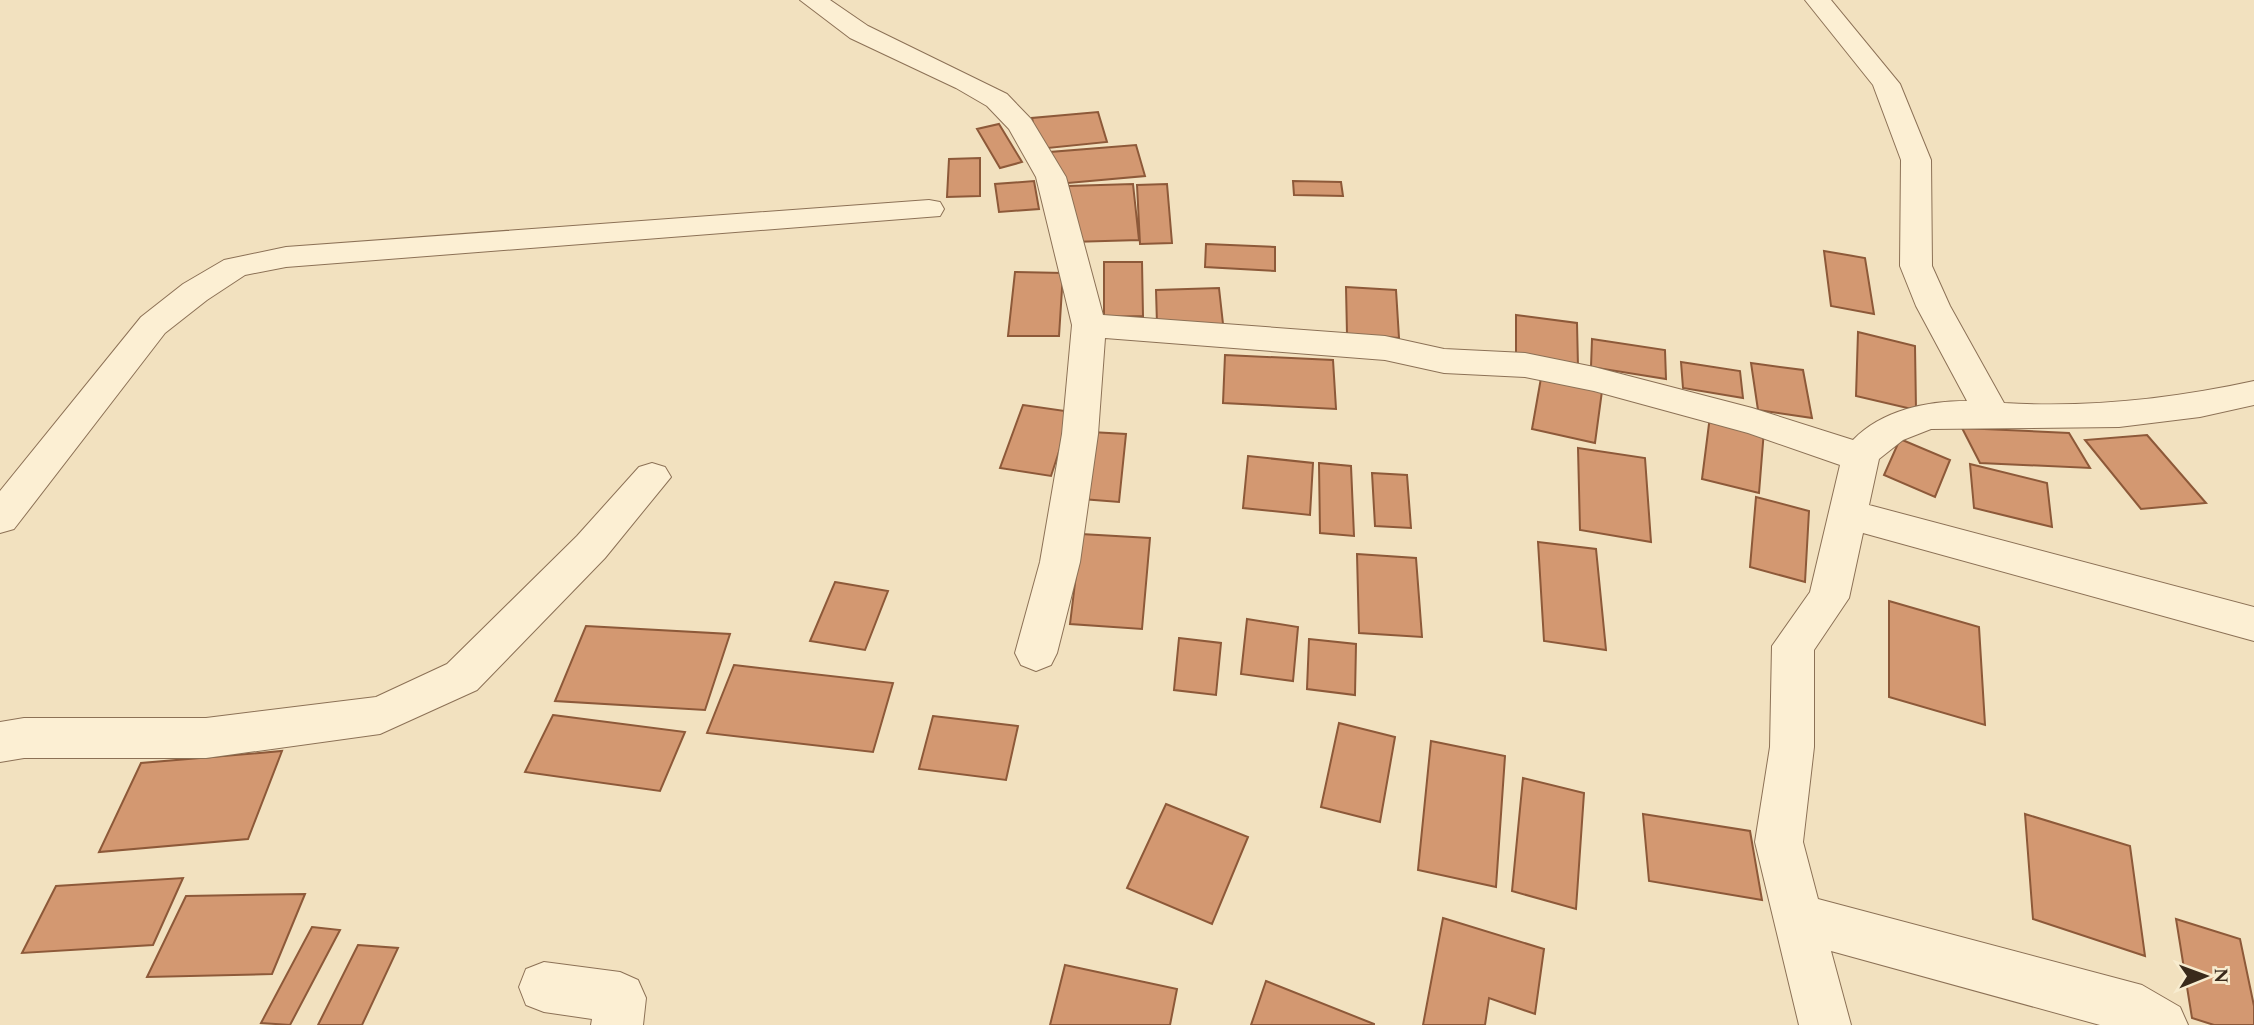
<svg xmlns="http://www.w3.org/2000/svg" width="2254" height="1025" font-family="Spectral,serif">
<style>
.building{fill:#d39871;stroke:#8d5939;stroke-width:2}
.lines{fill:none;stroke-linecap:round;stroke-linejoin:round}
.street-casing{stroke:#8c7156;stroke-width:2}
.street{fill:#fcefd3;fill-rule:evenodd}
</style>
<rect width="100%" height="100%" fill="#f2e1bf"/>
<path class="building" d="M1098,112L1107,142L1038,149L1032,118Z
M999,124L1022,162L1000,168L977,129Z
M1136,145L1145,176L1057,184L1050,152Z
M980,158V196L947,197L949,159Z
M1034,181L1039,209L999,212L995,184Z
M1293,181L1341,182L1343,196L1294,195Z
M1133,184L1139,240L1071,242L1068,186Z
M1167,184L1172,243L1140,244L1137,185Z
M1206,244L1275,247V271L1205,267Z
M1824,251L1865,258L1874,314L1831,306Z
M1104,262H1142L1143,316L1104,317Z
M1015,272L1063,273L1059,336H1008Z
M1346,287L1396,290L1399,338L1347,334Z
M1219,288L1223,324H1157L1156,290Z
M1516,315L1577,323L1578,367L1516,359Z
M1858,332L1915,346L1916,410L1856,396Z
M1592,339L1665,350L1666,379L1591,367Z
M1225,355L1333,360L1336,409L1223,403Z
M1681,362L1740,371L1743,398L1683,388Z
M1751,363L1803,370L1812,418L1758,410Z
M1541,378L1602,391L1595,443L1532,429Z
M1023,405L1072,412L1051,476L1000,468Z
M1710,416L1764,430L1759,493L1702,479Z
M1962,428L2069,433L2090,468L1980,463Z
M1091,432L1126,434L1119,502L1082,499Z
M2147,435L2206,503L2141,509L2085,440Z
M1900,439L1950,460L1935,497L1884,475Z
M1578,448L1645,458L1651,542L1580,530Z
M1248,456L1313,463L1310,515L1243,508Z
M1319,463L1351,466L1354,536L1320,533Z
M1970,464L2047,483L2052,527L1974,508Z
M1372,473L1407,475L1411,528L1375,526Z
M1756,497L1809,511L1805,582L1750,567Z
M1081,534L1150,538L1142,629L1070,624Z
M1538,542L1596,549L1606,650L1544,641Z
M1357,554L1416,558L1422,637L1359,633Z
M835,582L888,591L865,650L810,641Z
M1889,601L1979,627L1985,725L1889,697Z
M1247,619L1298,627L1293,681L1241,674Z
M586,626L730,634L705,710L555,701Z
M1179,638L1221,643L1216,695L1174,690Z
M1309,639L1356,644L1355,695L1307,689Z
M734,665L893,683L873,752L707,733Z
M553,715L685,732L660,791L525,772Z
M933,716L1018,726L1006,780L919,769Z
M1339,723L1395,737L1380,822L1321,807Z
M1431,741L1505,756L1496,887L1418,870Z
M282,751L248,839L99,852L141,763Z
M1523,778L1584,793L1576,909L1512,891Z
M1166,804L1248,837L1212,924L1127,888Z
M1643,814L1750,831L1762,900L1649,881Z
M2025,814L2130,846L2145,956L2033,919Z
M183,878L153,945L22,953L56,886Z
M305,894L272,974L147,977L186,896Z
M1443,918L1544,949L1535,1014L1489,998L1485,1025H1423Z
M2176,919L2240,939L2254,1006V1025H2214L2192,1018Z
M312,927L340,930L290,1025L261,1023Z
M358,945L398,948L362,1025H318Z
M1065,965L1177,989L1170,1025H1050Z
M1266,981L1374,1024V1025H1251Z"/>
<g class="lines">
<defs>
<path id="street" d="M800,0H830L868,26L1007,94L1031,119L1066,177L1103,315L1385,336L1444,349L1525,353L1594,367L1752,408L1853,440C1882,410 1927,401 1967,401L1916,306L1900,266L1901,160L1873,85L1805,0H1831L1900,84L1931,160L1932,266L1950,306L2004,403C2087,408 2172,399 2254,381V405L2200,417L2119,427L1931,429L1903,440L1879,459L1869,505L2254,607V641L1863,533L1849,598L1814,650V747L1803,842L1818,899L2142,985L2180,1007L2188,1025H2100L1831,951L1851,1025H1799L1755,842L1770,747L1772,646L1810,592L1840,465L1748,433L1594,391L1525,377L1444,373L1385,360L1105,338L1098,434L1080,562L1057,653L1051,665L1036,671L1021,665L1015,653L1040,562L1062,434L1072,325L1036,177L1009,129L987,106L956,88L850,38Z
M929,200L940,202L944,209L940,216L286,267L245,275L207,300L165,333L14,529L0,533V491L141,317L183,284L224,260L286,247Z
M652,463L665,467L671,477L605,558L477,690L380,734L206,758H24L0,762V722L24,718H206L376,697L447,664L577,536L639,467Z
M544,962L620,972L638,980L646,998L643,1025H591L592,1019L544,1012L526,1005L519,987L526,969Z"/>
</defs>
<use href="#street" class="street-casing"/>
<use href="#street" class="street"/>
</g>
<g transform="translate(2205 976) rotate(89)" stroke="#f8eccf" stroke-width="5" paint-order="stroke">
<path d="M0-5L12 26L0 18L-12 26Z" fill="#3a2a1b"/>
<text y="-10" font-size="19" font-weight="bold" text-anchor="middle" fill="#3a2a1b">N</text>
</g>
</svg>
